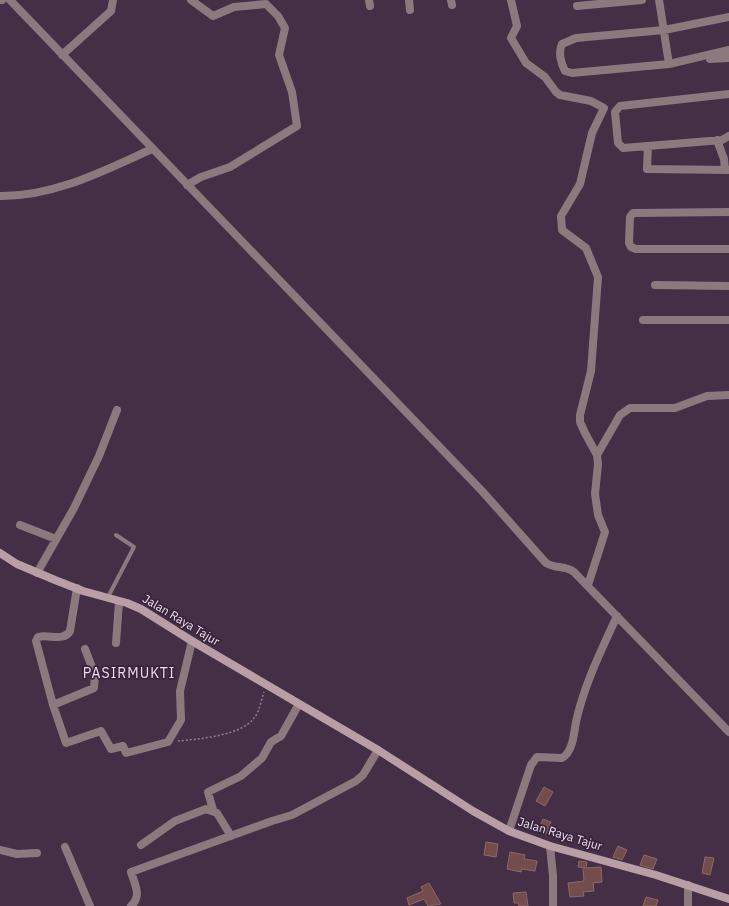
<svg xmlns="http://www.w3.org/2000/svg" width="729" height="906" font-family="'IBM Plex Sans',sans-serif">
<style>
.building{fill:#724d4c;stroke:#8e6866}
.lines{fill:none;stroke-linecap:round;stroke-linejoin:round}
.path{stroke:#917f92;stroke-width:1.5;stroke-dasharray:2 2;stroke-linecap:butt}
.lane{stroke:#8b797e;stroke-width:4}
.street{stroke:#8b797e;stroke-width:8}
.secondary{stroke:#b99ea5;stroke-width:8}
.labels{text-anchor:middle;stroke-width:3.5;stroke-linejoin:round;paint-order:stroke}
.street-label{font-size:12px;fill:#ecdeed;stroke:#3a243b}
.quarter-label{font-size:14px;letter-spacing:1px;fill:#ecdeed;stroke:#3a243b}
</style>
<rect width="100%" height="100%" fill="#442f46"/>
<path class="building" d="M544,787L553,792L545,806L536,801Z
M543,819L551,822L546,834L538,831Z
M486,842L498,844L496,857L484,855Z
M618,846L627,850L622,860L613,857Z
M510,852L525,855L524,859L537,861L535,871L522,869L521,872L507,869Z
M644,855L657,859L653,869L640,865Z
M705,857L714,858L710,875L702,873Z
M579,861L587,862L586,868L601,867L602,882L593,883L594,891L583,892L584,896L570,897L568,883L584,881L583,869L585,868L578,867Z
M429,883L441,904L428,906L424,899L409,905L407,898L423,891L421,887Z
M526,892L528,906H519L518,903H514L513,893Z
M646,897L658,900L656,906H643Z"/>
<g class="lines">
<path class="path" d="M178,741C198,739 241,736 254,718C260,711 261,700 264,692"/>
<path class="lane" d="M108,597L134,547L116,535"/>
<path class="street" d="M0,0H2
M10,0L482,491L546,563C555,569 565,565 574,572L729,732
M369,0L370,6
M409,0L410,10
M451,0L452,5
M511,0L517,26L511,38L526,63L545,77L556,92L560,95L591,101L604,108L592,133L580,184L561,216L562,230L586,248L598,277L591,371L580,415V422L585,433L597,455L598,464L595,494L598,515L605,532L588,585
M659,0L669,64L729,50
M577,6L642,0
M62,55L111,11L113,0
M710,59L729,58
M669,64L572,73L565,71C561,64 558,52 562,44L576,38L664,30L729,17
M729,94L620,106L615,112L618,143L623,148L722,140L729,136
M717,140L724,159L725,170
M648,146L647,169L729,170
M187,185L201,177L230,167L297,126L292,92L279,55L285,28L278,16L266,4L234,7L213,16L191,0
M0,196C54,197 105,170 152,149
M729,212L633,213L630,217L629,243L631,247L636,249H729
M655,285L729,286
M643,320H729
M597,455L620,415L630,408H675L707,396L729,395
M20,525L56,539
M37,573L74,508L99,456L117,410
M77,588L70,631C64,642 49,634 38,637L36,641L53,705L66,743L101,731L111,749L123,746L126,753L168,742L181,720L180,691L192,641
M116,643L119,602
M53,705L94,688L95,675L85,649
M213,810L208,792L241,776L262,758L271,742L281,736L299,704
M509,831L531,765L537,757L562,758C573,752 574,733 576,722C584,685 601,651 617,616
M141,845L175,821L206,809L217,813L231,836
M550,846L553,876V906
M65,847L90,906
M0,850L17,854L37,853
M131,906C142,896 135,885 131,872L272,821L292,815L356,781L363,775L378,750
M688,906V885"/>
<path class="secondary" d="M0,553L17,564L55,580L83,591L127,603L141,609L192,641L378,750L473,811L509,831L550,846L656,875L729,899"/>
</g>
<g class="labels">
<g class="street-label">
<text transform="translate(181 620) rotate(31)" y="4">Jalan Raya Tajur</text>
<text transform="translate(560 834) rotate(17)" y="4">Jalan Raya Tajur</text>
</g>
<g class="quarter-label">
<text x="129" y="678">PASIRMUKTI</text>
</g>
</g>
</svg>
